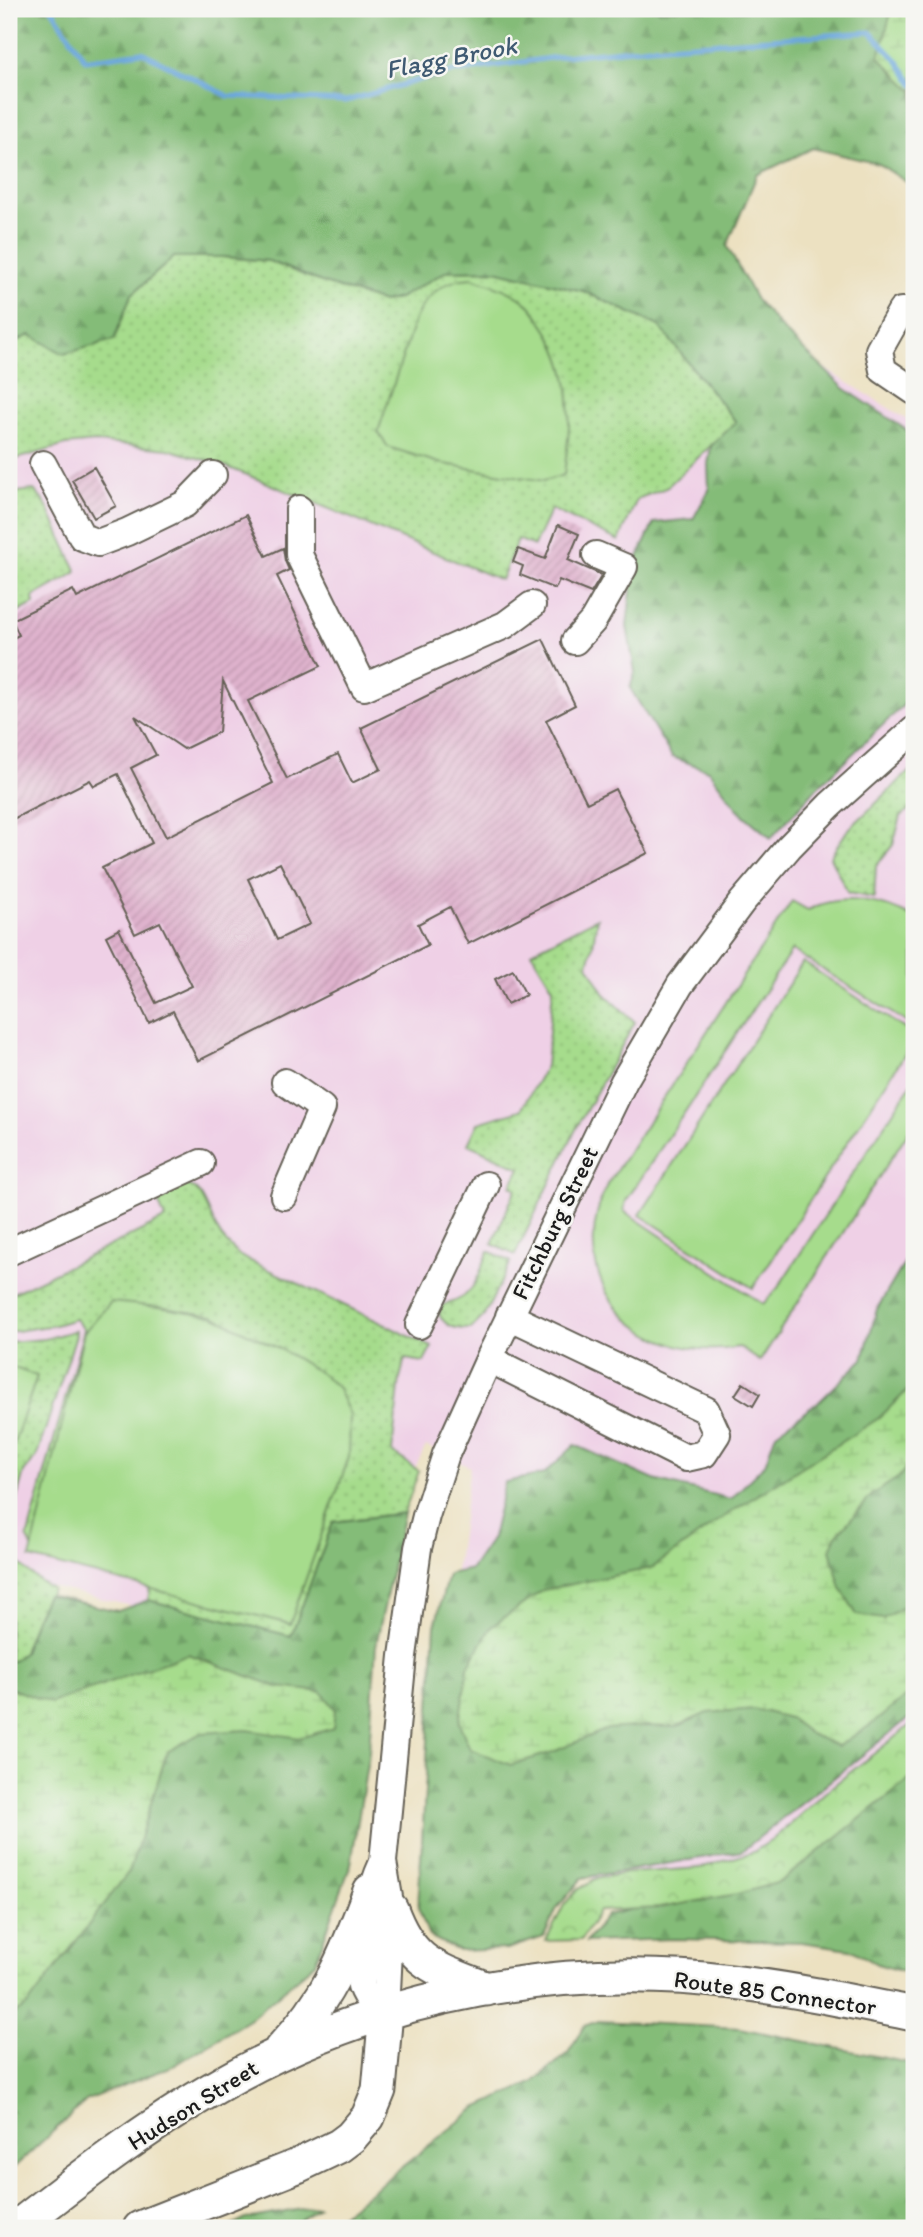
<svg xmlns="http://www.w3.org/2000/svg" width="923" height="2237" font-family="Itim,sans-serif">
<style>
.built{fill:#efd0e6}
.grass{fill:url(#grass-dots);stroke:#617c54;stroke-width:2}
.forest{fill:url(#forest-firs);stroke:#506c4a;stroke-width:2}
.wetland{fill:url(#wetland-marsh);stroke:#617c54;stroke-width:2}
.park{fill:url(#park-crowns);stroke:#617c54;stroke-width:2}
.garden{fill:#a6dc8c;stroke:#617c54;stroke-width:2}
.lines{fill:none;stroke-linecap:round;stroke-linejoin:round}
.stream{stroke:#69a6db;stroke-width:5}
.building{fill:url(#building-hatch);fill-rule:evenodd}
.minor-casing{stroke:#656156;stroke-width:30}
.major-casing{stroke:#656156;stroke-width:37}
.minor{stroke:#fff;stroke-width:26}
.major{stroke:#fff;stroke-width:33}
.labels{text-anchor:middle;stroke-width:5;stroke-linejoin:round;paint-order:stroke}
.street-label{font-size:24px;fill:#1c1c1c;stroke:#f6f6f2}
.water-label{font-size:26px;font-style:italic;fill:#3f5a72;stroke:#f6f6f2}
</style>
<defs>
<pattern id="grass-dots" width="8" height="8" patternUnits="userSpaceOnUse" patternTransform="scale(1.75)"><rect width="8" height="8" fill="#a6dc8c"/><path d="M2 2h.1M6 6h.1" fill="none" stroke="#8ebc78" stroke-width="1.8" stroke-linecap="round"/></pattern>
<pattern id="forest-firs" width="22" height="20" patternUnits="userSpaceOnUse" patternTransform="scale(1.75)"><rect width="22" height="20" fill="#84bc78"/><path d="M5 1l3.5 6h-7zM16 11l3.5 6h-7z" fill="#71a167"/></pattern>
<pattern id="wetland-marsh" width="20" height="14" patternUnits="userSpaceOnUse" patternTransform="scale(1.75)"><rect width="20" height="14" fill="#a6dc8c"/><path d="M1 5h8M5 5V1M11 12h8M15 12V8" fill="none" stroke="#8ebc78"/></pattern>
<pattern id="park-crowns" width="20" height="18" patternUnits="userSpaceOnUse" patternTransform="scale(1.75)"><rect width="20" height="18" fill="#a6dc8c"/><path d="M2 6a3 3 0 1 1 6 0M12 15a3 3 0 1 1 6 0" fill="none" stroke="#8ebc78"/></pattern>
<pattern id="building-hatch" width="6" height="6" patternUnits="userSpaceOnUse" patternTransform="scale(1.75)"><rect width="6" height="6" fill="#dfb2cd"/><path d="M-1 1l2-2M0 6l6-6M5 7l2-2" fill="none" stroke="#bf98af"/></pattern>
</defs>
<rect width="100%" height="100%" fill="#f6f6f2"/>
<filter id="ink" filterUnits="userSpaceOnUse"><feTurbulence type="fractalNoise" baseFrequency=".0143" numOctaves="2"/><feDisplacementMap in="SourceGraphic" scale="14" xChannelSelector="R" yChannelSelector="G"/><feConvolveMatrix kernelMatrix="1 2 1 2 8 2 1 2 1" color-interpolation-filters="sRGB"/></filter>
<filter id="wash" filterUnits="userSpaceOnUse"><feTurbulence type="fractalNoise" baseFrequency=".00686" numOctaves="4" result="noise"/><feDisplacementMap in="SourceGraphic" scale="28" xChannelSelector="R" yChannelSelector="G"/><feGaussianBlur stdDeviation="1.57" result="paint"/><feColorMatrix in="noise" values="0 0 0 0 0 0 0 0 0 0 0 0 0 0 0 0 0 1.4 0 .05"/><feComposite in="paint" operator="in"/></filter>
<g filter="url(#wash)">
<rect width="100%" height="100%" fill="#ece1c1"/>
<path class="built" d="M9,75L472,147L914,424V1722L829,1789L772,1840L753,1852L700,1868L627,1873L595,1879L424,1807L470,1467L426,1446L382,1533L330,1654L32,1582L9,1612Z"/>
<path class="grass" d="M174,257H222L269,261L324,283L383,302L399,298L447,271L495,270L583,291L659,326L736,422L666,488L637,499L619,541L551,509L534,546L518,539L501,580L262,481L222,465L168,449L95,442L66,445L9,461V379L15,363L9,355V345L29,335L114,340L131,295Z
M34,490L46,504L77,572L33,597L34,604L9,617V493Z
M914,767V806L901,816L893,845L876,866L874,898L848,893L830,857L847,831Z
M597,918L593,945L588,965L604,993L635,1022L577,1127L515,1255L492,1244L516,1189L511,1186L520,1168L468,1144L478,1123L521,1110L546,1066L553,988L531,952Z
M179,1183C207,1185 207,1216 221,1236C226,1243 234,1250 240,1256L432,1347L424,1362L405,1359L400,1378L392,1452L419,1471L404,1513L333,1522L291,1637L148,1600L150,1587L38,1557L27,1539L84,1329L75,1319L55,1325L9,1332V1295L165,1219L155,1194Z
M489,1251L511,1262L484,1316L471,1329C456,1329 446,1328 439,1314L442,1305C476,1298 476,1279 489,1251Z
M76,1330V1335L36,1458L24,1472L9,1527V1342L45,1339Z
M9,1542C15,1565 33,1577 52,1589L35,1619L23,1653L13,1661H9Z"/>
<path class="forest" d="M9,9H914V187L879,164L813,148L757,175L727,246L756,300L785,332L844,388L914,435V695L814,791L771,838L740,812L708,770L672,757L630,688L635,672L627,626L634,565L654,523L693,519L709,490L708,464L711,446L736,422L659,326L583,291L495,270L447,271L399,298L383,302L324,283L269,261L222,257H174L131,295L114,340L64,354L30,335L9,345Z
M914,1247V1714L742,1851L582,1878L557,1908L544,1937L507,1949L459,1951L429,1936L418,1907L435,1626L448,1574L471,1569L492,1538L505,1482L544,1474L575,1445L654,1480L731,1499L765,1464L776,1433L821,1400L863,1359L877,1309Z
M404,1513L376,1645L369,1752L351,1864L315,1963L250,2019L175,2065L87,2100L9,2172V1661H13L23,1653L35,1619L47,1595L118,1611L148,1600L291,1636L333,1522Z
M914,1750V1971L897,1970L877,1964L850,1949L801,1942L674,1939L586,1942L607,1915L763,1880Z
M598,2021L740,2028L914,2064V2228H325L476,2108L532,2083L568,2053L584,2026Z
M319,2206L291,2228H228L246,2219Z"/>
<path class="wetland" d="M892,9H914V92L879,57Z
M914,1384V1456L899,1477L873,1494L835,1537L830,1550L841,1588L857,1615L883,1619L914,1600V1690L872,1724L838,1746L810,1734L789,1718L754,1709L707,1713L676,1727L646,1726L607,1729L553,1752L511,1765L470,1749L459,1723L468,1667L491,1627L543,1590L652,1568L731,1512L879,1418Z
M188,1654L278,1687L322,1692L335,1709L333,1728L300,1738L247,1730L201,1733L167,1752L130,1870L27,2006L9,2016V1688L51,1703Z"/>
<path class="park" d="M914,1722V1776L780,1882L737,1894L659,1908L599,1911L581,1940L546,1941L564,1905L577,1890L595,1879L627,1873L700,1868L753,1852L772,1840L829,1789Z"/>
<path class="garden" d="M472,278C491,284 515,291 530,306C535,311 539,318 543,324C577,373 571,418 564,475L544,481L439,463L388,447L378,432L415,319C426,295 445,279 472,278Z
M792,901L808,910C841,892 883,901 914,918V1027L792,950L626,1201L624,1211L763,1304L777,1289L914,1080V1123L760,1361L739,1347C638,1365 562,1282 607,1185Z
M803,962L914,1035V1040L753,1288L640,1215Z
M111,1302L159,1307L213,1316L282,1350L322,1374L337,1387L350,1415L349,1457L290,1624L30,1558L84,1332Z
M9,1366L37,1376L9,1458Z"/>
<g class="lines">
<path class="stream" d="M52,9L85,60L142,52L228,96L346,101L440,74L564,56L650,47L870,32L897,60L914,85"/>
</g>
<g id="blocks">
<path class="building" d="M94,467L116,506L94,518L72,480Z
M246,515L266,556L283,548L285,561L289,570L277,576L321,666L248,701L287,779L338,754L352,783L381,769L361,728L543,639L575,705L546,720L587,803L615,789L648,853L468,944L450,907L418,924L428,945L198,1061L173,1011L149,1023L106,936L119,929L156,1003L192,986L160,922L135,934L102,868L152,843L118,774L94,786L90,780L9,821V640L19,635L12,620L73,590L77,598ZM223,681L273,783L166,837L131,768L156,755L135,716L184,749L219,732ZM280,863L310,924L277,940L248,879Z
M558,525L579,534L568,560L602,575L591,593L559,580L555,589L520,575L523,566L513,562L518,549L545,559Z
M513,970L526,995L507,1004L495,979Z
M743,1383L760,1394L753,1406L735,1395Z"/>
</g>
</g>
<g filter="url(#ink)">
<use href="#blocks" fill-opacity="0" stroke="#656156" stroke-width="2"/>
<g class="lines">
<defs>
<path id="minor" d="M914,311H901L879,350L883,370L914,391
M43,464L82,537L98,543L127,532L185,504L213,475
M299,509V555L364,687L505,625L532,605
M575,641L593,621L624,567L596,555
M284,1196L322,1108L285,1082
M9,1252L201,1163
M419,1325L486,1185
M489,1359L686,1458L704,1454L717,1434L706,1410L509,1316
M383,1862L391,1909L386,2012C373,2005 366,2000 361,1986C365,1940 363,1905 383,1862L403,1656L418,1548L426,1516L446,1454L489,1359L624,1081L680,985L742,902L789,847L830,805L914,730"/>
<path id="major" d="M391,1909C412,1966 436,1968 487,1989
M281,2049C329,1999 346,1955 370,1891
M16,2228C86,2173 158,2118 237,2075C386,1994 563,1961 732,1982C793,1989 854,2002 914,2014
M140,2228L297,2166L339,2146L351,2137L368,2117L379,2090L386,2012"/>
</defs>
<use href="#minor" class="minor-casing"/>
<use href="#major" class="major-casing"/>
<use href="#minor" class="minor"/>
<use href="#major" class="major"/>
</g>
</g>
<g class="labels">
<g class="street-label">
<text transform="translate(555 1223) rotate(-64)" y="8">Fitchburg Street</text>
<text transform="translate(775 1993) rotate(8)" y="8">Route 85 Connector</text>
<text transform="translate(193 2105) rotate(-32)" y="8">Hudson Street</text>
</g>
<g class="water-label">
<text transform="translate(451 57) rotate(-11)" y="9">Flagg Brook</text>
</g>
</g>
<rect width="923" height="2237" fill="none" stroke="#f6f6f2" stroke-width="35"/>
</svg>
